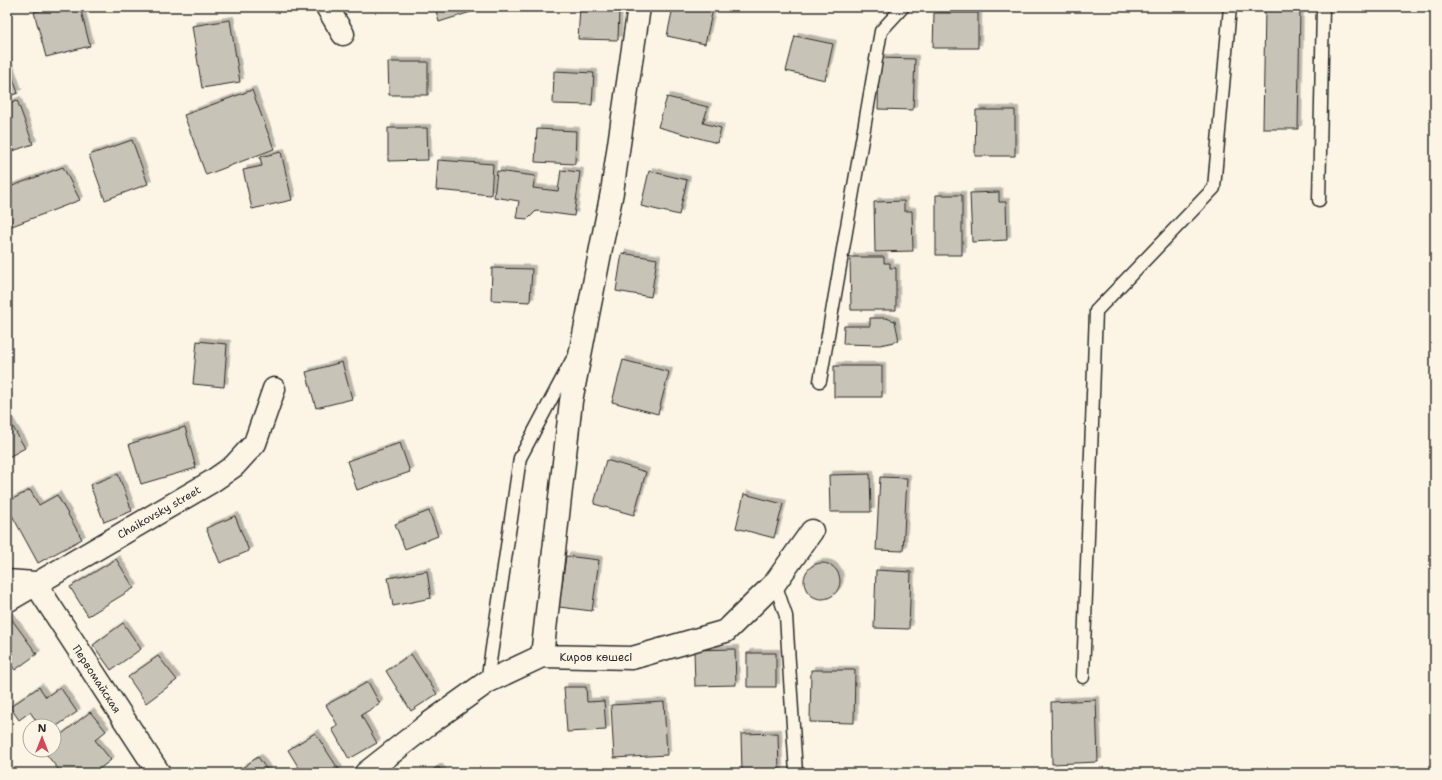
<svg xmlns="http://www.w3.org/2000/svg" width="1442" height="780" font-family="'Shantell Sans',sans-serif">
<style>
.building{fill:#c8c3b7;stroke:#2b2b2b;filter:url(#shadow)}
.lines{fill:none;stroke-linecap:round;stroke-linejoin:round}
.service-casing{stroke:#2b2b2b;stroke-width:15}
.minor-casing{stroke:#2b2b2b;stroke-width:25}
.service{stroke:#fcf5e5;stroke-width:12}
.minor{stroke:#fcf5e5;stroke-width:22}
.labels{text-anchor:middle;stroke-width:3.5;stroke-linejoin:round;paint-order:stroke}
.street-label{font-size:11px;fill:#2b2b2b;stroke:#fcf5e5}
</style>
<defs>
<filter id="shadow"><feDropShadow dx="3.5" dy="-3.5" stdDeviation="0" flood-color="#0004"/></filter>
</defs>
<rect width="100%" height="100%" fill="#fcf5e5"/>
<filter id="ink" filterUnits="userSpaceOnUse"><feTurbulence type="fractalNoise" baseFrequency=".025" numOctaves="2"/><feDisplacementMap in="SourceGraphic" scale="8" xChannelSelector="R" yChannelSelector="G"/><feConvolveMatrix kernelMatrix="1 2 1 2 8 2 1 2 1" color-interpolation-filters="sRGB"/></filter>
<g filter="url(#ink)">
<path class="building" d="M53,7H80L90,46L46,57L34,12Z
M435,7H476L477,10L439,22Z
M580,7L619,8L618,40L578,39Z
M673,7H704L713,9L705,44L667,36Z
M1265,7H1300L1298,129H1263Z
M934,13H978V48H933Z
M230,20L240,82L202,88L192,26Z
M795,36L833,44L825,80L786,71Z
M879,58L915,59L913,110L878,109Z
M7,61L18,93L7,97Z
M388,62H428V95H389Z
M554,71L594,73L592,105L553,104Z
M252,90L274,149L206,175L184,115Z
M667,97L708,107L703,123L721,128L717,143L658,127Z
M17,100L33,144L7,153V104Z
M976,110H1015V156H975Z
M388,128H427L428,160L388,161Z
M537,129L576,131L575,164L535,162Z
M132,140L148,184L105,200L89,155Z
M281,152L292,200L252,209L243,170L262,166L260,157Z
M438,160L493,164L491,195L436,190Z
M63,167L80,200L12,226L7,210V188Z
M561,170L580,172L574,216L536,211L528,219L516,218L519,201L494,197L497,171L535,176L533,188L558,191Z
M649,171L687,180L679,215L641,206Z
M999,192V202H1006L1007,240L972,242L970,193Z
M936,195H962V255H936Z
M904,201V211H912L913,251L875,252L874,202Z
M622,253L657,259L651,297L616,291Z
M850,257H884V263H890V268H896V310H851Z
M492,268L532,269L530,302L491,300Z
M870,318H886L895,321L899,341L880,345L843,344L844,326H870Z
M197,341L227,344L224,387L193,384Z
M623,360L669,372L658,414L612,402Z
M342,362L352,399L316,408L306,372Z
M834,366H882V397H834Z
M7,417L25,448L7,458Z
M185,427L196,468L141,484L129,444Z
M400,443L410,472L357,490L347,461Z
M606,460L646,472L634,515L594,504Z
M118,474L132,511L104,522L90,485Z
M870,474L871,512H830L829,475Z
M880,477L907,478L903,551L876,550Z
M30,490L39,505L57,495L82,539L38,563L7,506V502Z
M744,494L783,504L774,538L736,528Z
M429,511L438,536L405,549L395,524Z
M235,516L249,551L220,563L206,528Z
M566,556L599,560L592,611L559,607Z
M116,559L134,588L88,616L70,587Z
M804 581a18 18 0 1 1 36 0a18 18 0 1 1-36 0Z
M876,570L911,572L909,629L874,628Z
M427,571L431,598L393,606L388,578Z
M10,617L37,654L15,670L9,662L7,663V619Z
M123,623L141,649L111,670L93,645Z
M735,649L736,685L695,686L694,650Z
M747,653H776V687H747Z
M411,654L437,694L411,711L386,671Z
M158,656L177,680L146,703L128,677Z
M811,670H855L854,723L810,722Z
M368,682L380,704L361,715L377,743L349,759L332,729L338,726L326,705Z
M39,687L46,697L60,687L77,712L54,728V726H40L30,712L19,720L10,707Z
M564,687H586L587,702L604,701L606,730L567,732Z
M1096,700L1098,762L1052,764L1051,702Z
M664,702L667,755L614,758L611,705Z
M90,712L106,731L95,740L111,760L94,773H61L43,750H54V740Z
M315,733L339,770L334,773H302L288,750Z
M778,733L779,773H742L741,734Z
M258,757L269,773H235Z
M438,767L443,773H429Z"/>
<g class="lines">
<defs>
<path id="service" d="M1319,200L1323,7
M820,381L881,31L903,7
M775,583L786,616L796,773
M1083,677L1096,311L1214,188L1230,7
M487,682L520,458L572,360"/>
<path id="minor" d="M327,7L343,34
M7,581L35,583
M35,583L159,773
M7,601L211,482L234,466L255,443L274,389
M542,656L571,401L612,192L639,7
M366,773L427,725L487,682L542,656L632,658L726,631L775,583L812,531"/>
</defs>
<use href="#service" class="service-casing"/>
<use href="#minor" class="minor-casing"/>
<use href="#service" class="service"/>
<use href="#minor" class="minor"/>
</g>
</g>
<g class="labels">
<g class="street-label">
<text transform="translate(159 512) rotate(-30)" y="4">Chaikovsky street</text>
<text x="596" y="661">Киров көшесі</text>
<text transform="translate(97 679) rotate(57)" y="4">Первомайская</text>
</g>
</g>
<rect width="1442" height="780" fill="none" stroke="#fcf5e5" stroke-width="24"/>
<rect x="12" y="12" width="1418" height="756" fill="none" stroke="#2b2b2b" stroke-width="1.5" filter="url(#ink)"/>
<g transform="translate(42 738)"><circle r="19" fill="#fcf5e5" stroke="#a8a49b"/>
<path d="M0-3L7 15L0 10L-7 15Z" fill="#d1495b"/>
<text y="-6" font-size="11" font-weight="bold" text-anchor="middle" fill="#2b2b2b">N</text>
</g>
</svg>
